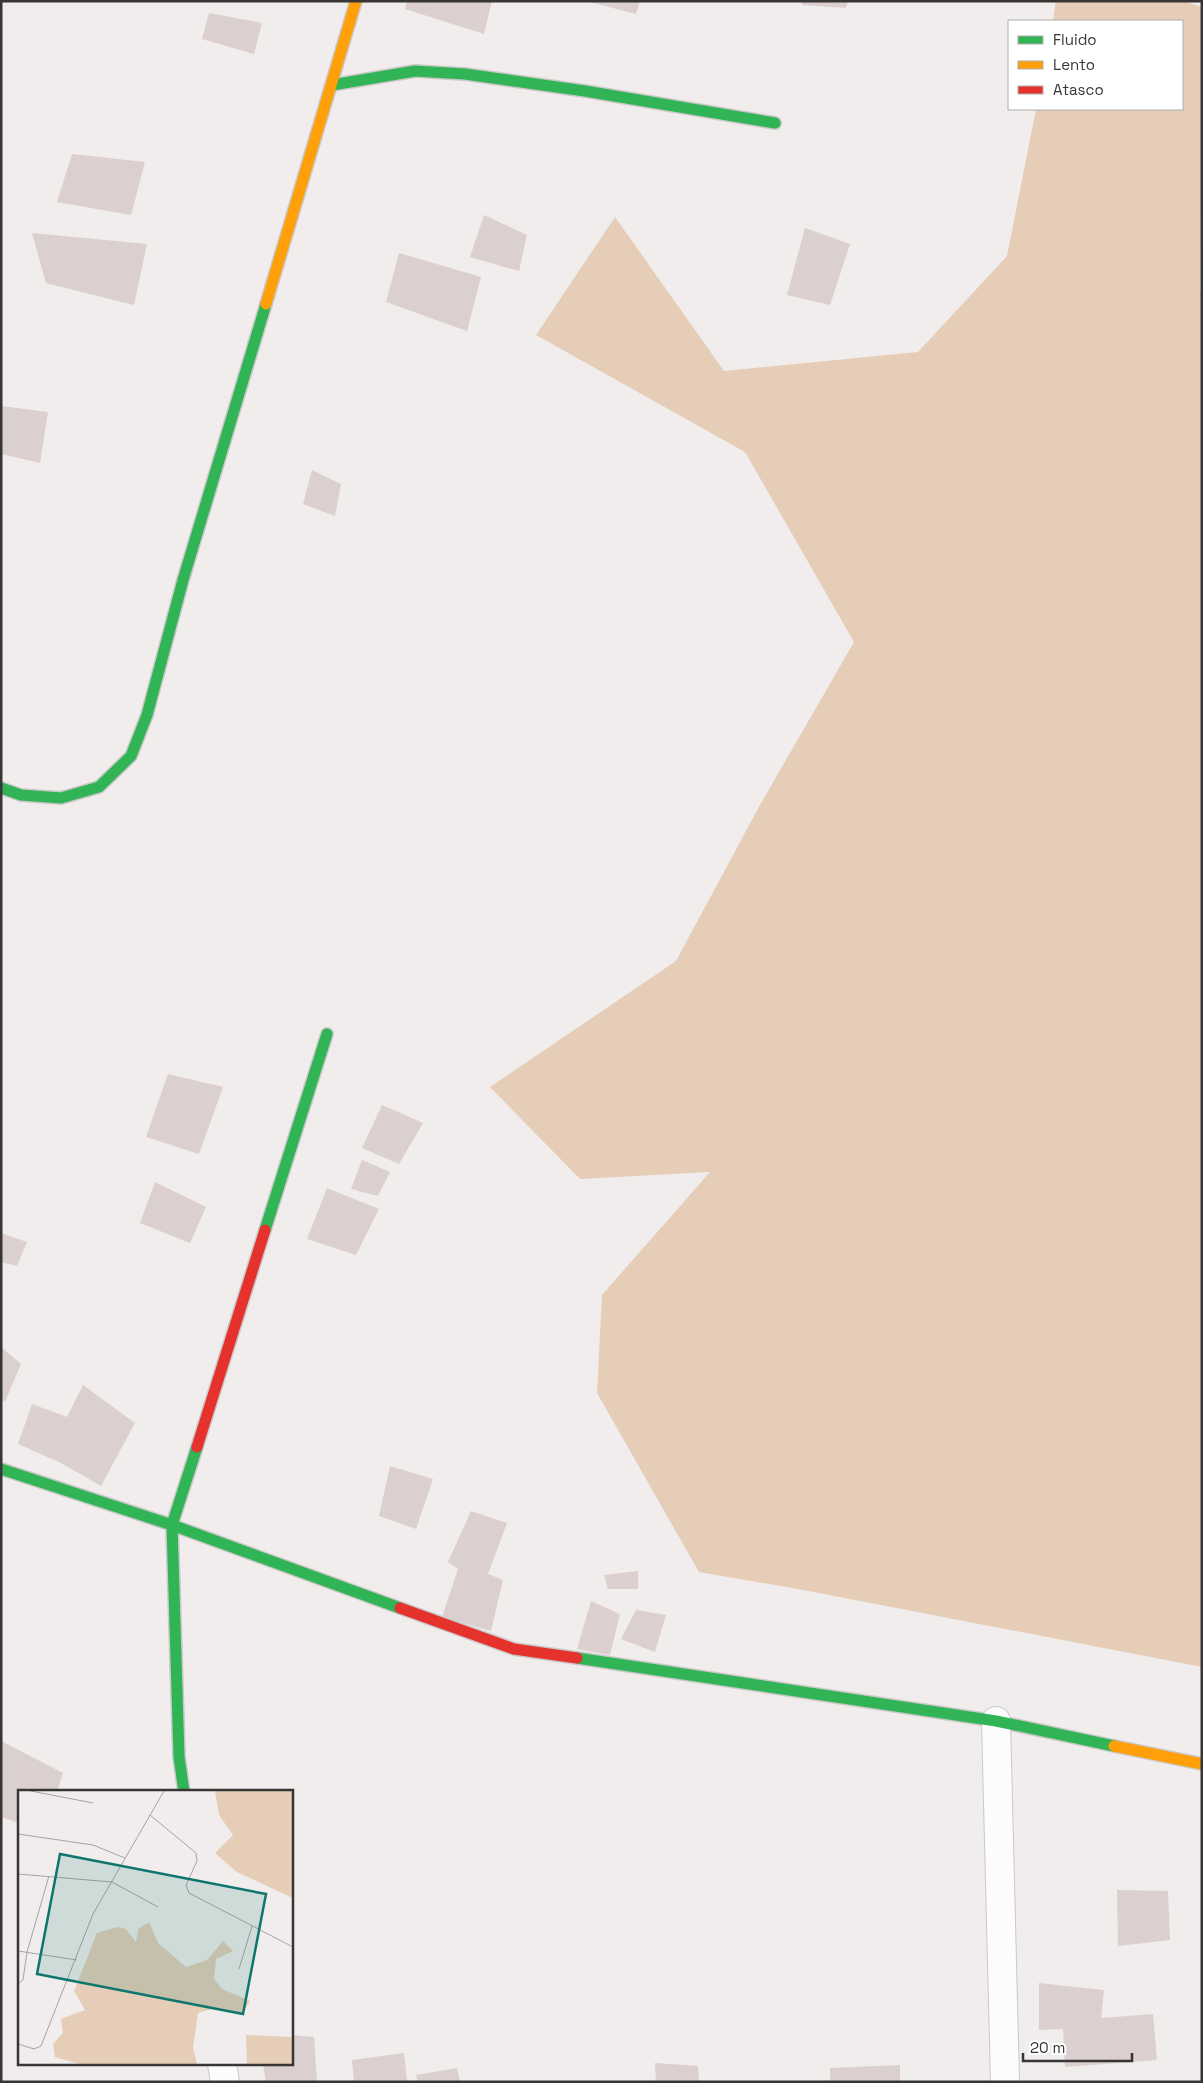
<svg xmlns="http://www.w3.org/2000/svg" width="1203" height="2083" font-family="'Space Grotesk',sans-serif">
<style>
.forest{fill:#e5cdb8}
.building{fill:#dbcfd0}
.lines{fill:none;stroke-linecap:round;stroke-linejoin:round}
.street-casing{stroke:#cac8c8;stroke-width:30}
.fast-casing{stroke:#cac8c8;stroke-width:14}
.slow-casing{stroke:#cac8c8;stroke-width:14}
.jam-casing{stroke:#cac8c8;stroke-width:14}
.street{stroke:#fdfcfc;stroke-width:28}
.fast{stroke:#30b455;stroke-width:11}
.slow{stroke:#ff9f0a;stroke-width:11}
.jam{stroke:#e5322d;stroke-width:11}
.inset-road{fill:none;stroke:#a6a3a3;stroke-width:1}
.view{fill:#0f766e;fill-opacity:0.15;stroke:#0f766e;stroke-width:2.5}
.inset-edge{fill:none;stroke:#373535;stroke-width:2.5}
</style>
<rect width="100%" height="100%" fill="#f0edec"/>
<path class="forest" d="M1056,1H1184L1202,7L1200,291L1202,294V1667L798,1589L699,1572L597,1393L602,1295L710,1172L580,1179L490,1087L676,961L760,805L854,642L745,452L536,335L615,217L724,371L918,352L1007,256L1036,109H1182V21H1053Z"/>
<path class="building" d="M407,1H492L484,34L405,9Z
M586,1H640L636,14Z
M802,1H848L846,8L802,5Z
M209,13L262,23L254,54L202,39Z
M72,154L145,162L131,215L57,202Z
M484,215L527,235L519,271L470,257Z
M805,228L850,244L830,305L787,295Z
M32,233L147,244L134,305L46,283Z
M399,253L481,277L467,331L386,302Z
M1,406L48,412L40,463L1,454Z
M312,470L341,484L335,516L303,504Z
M168,1074L223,1087L199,1154L146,1137Z
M382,1105L423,1123L399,1164L362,1148Z
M362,1160L390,1172L378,1196L351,1189Z
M155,1182L206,1207L190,1243L140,1223Z
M327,1188L379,1209L356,1255L307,1239Z
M1,1233L27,1242L17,1266L1,1262Z
M1,1347L21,1364L5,1402L1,1399Z
M83,1385L135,1423L101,1486L61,1463L18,1444L32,1404L67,1417Z
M390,1466L433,1479L416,1529L379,1516Z
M471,1511L507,1523L488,1574L503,1580L491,1631L442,1617L458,1569L448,1562Z
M638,1571V1589H608L604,1575Z
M591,1601L620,1614L610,1655L577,1649Z
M636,1610L666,1615L655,1652L621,1639Z
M1,1741L63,1773L57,1792H19V1823L1,1817Z
M1117,1890L1168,1891L1170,1940L1118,1946Z
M1039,1983L1104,1990L1101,2018L1153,2014L1157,2060L1065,2067L1063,2029L1039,2030Z
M291,2035L314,2037L317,2082H266L263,2064H291Z
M404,2053L407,2082H354L352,2060Z
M655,2063L698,2066L699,2082H656Z
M900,2065V2082H830V2068Z
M457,2068L460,2082H418L416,2075Z"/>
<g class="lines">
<defs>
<path id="street" d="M996,1721L1005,2082
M222,2064L225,2082"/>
<path id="fast" d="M332,85L415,71L465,74L585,91L775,123
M1,788L21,795L61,798L99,787L131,756L147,715L183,580L266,304
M265,1230L327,1034
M1,1469L172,1525L400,1608
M577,1658L996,1721L1114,1746
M184,1792L179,1757L172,1525L197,1447"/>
<path id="slow" d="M266,304L356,1
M1114,1746L1202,1764"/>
<path id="jam" d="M197,1447L265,1230
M400,1608L514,1649L577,1658"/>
</defs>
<use href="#street" class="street-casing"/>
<use href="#fast" class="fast-casing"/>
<use href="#slow" class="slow-casing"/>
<use href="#jam" class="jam-casing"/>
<use href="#street" class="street"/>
<use href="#fast" class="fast"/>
<use href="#slow" class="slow"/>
<use href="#jam" class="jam"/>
</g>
<g transform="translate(18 1790)">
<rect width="275" height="275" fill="#f0edec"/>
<path d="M197,1H275V108L219,82L197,63L215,45L201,25ZM131,132L140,153L168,177L189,170L205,151L215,161L198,169L196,189L204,199L232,211L224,224L197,218L180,223L175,258L179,274H61L37,267L35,254L45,243L43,229L67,220L56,201L79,143L99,137L108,139L118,152L120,139ZM228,245L275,247V274H229Z" fill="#e5cdb8"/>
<path class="inset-road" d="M13,1L75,13M132,25L178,63L179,71L168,95L171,103L275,157M0,44L75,55L107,68M0,84L94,92L140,117M0,161L59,170M221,179L234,136M0,194L5,190L9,162L31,86M0,254L16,259L23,256L75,124L146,1"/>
<path class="view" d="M42,64L248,104L225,224L19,184Z"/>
<rect width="275" height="275" class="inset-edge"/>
</g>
<rect width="1203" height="2083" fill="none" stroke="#373535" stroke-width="5"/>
<rect x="1008" y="20" width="175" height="90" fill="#ffffff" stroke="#afaeae"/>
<rect x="1018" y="36" width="25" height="8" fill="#30b455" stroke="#afaeae"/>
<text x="1053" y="45" font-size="15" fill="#373535">Fluido</text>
<rect x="1018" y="61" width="25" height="8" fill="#ff9f0a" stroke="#afaeae"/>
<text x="1053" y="70" font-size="15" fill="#373535">Lento</text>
<rect x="1018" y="86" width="25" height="8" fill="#e5322d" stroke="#afaeae"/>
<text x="1053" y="95" font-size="15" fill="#373535">Atasco</text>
<path d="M1023 2053v8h109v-8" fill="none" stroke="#373535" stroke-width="2.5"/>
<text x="1030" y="2053" font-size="15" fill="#373535" stroke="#ffffff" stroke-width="4" paint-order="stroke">20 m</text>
</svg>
